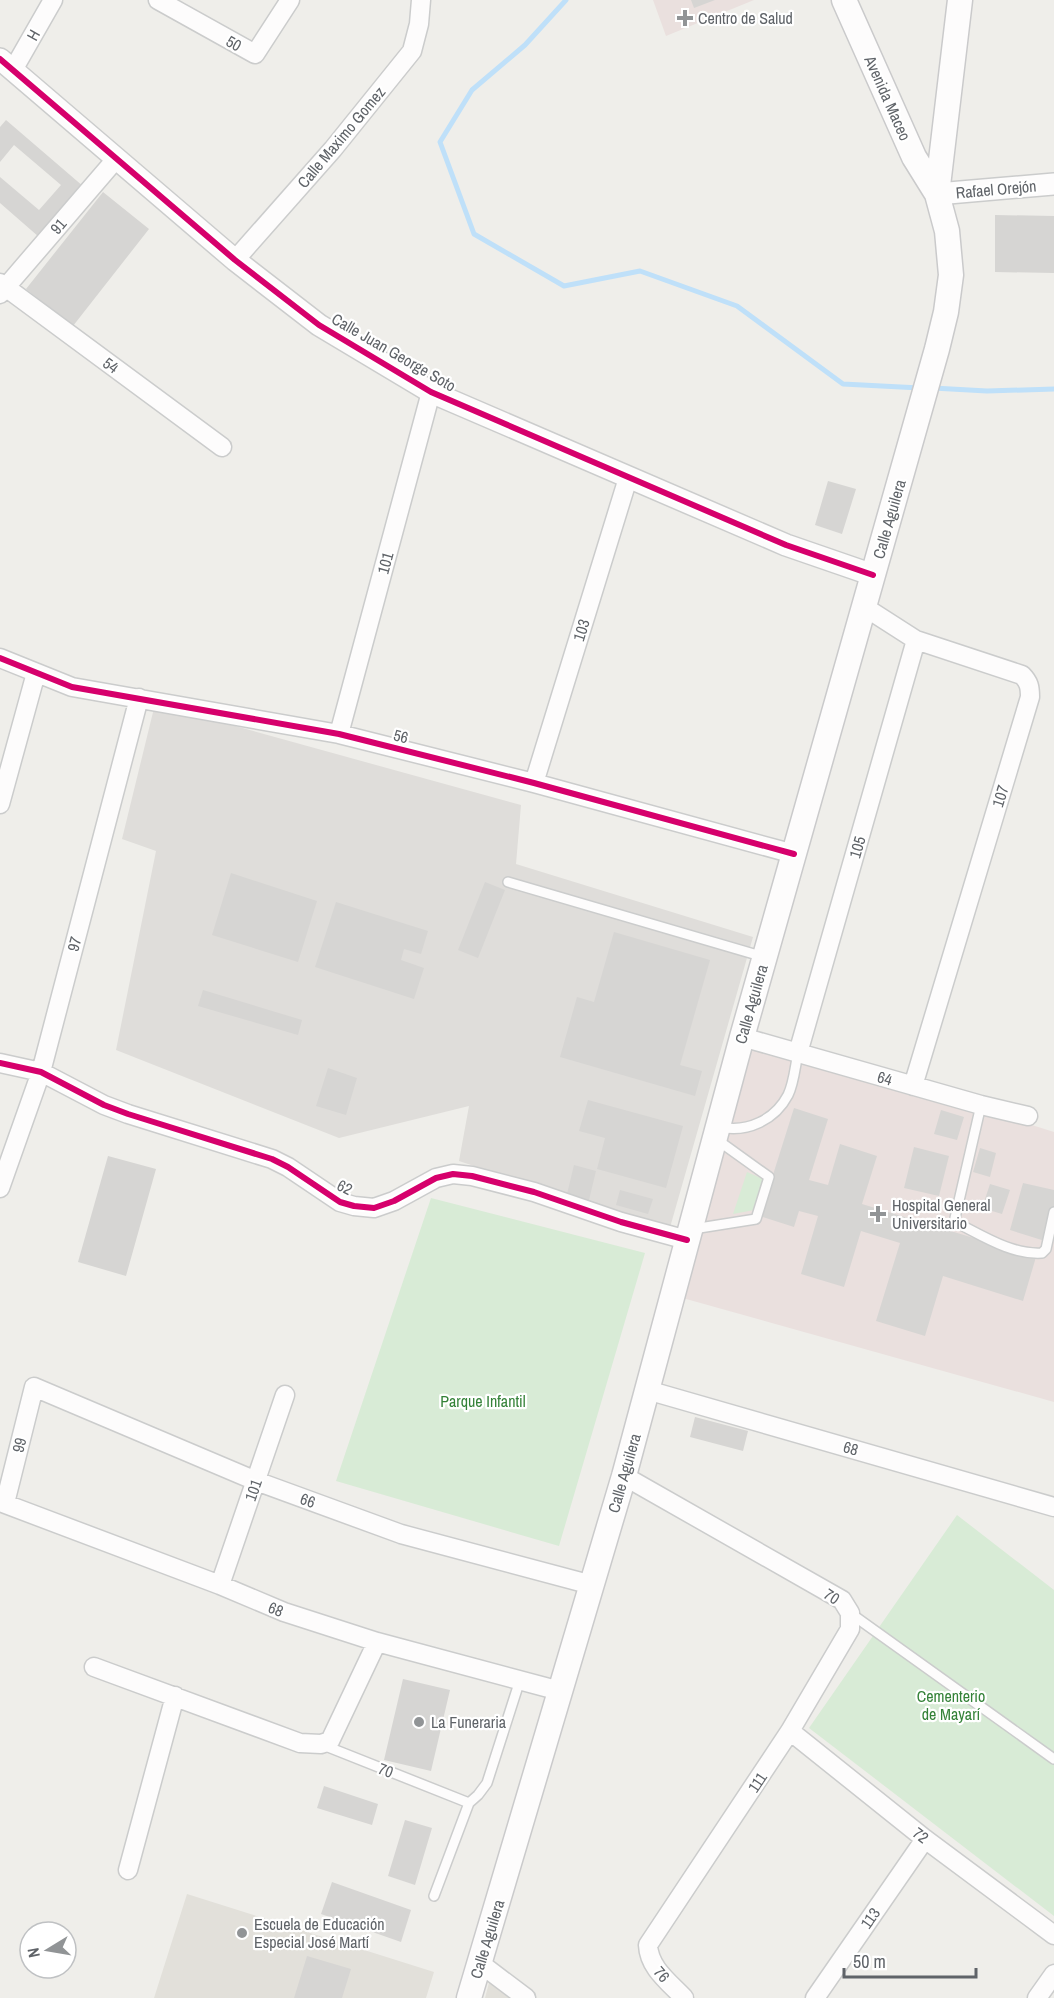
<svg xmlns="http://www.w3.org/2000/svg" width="1054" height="1998" font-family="'Archivo Narrow',sans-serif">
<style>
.industrial{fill:#dfddda}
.education{fill:#e2e0da}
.medical{fill:#eae0de}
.green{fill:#d8ebd6}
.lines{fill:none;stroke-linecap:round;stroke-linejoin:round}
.stream{stroke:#bfe0f9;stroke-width:5}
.building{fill:#d6d5d3}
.service-casing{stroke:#cbcccc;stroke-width:12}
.minor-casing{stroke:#cbcccc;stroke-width:21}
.tertiary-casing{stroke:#cbcccc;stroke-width:24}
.secondary-casing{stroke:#cacacb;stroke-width:27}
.service{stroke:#fdfcfc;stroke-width:9}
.minor{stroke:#fdfcfc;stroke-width:18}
.tertiary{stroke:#fdfcfc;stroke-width:21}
.secondary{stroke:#fdfcfc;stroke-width:24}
.cycleway-casing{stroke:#fff;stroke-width:10}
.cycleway{stroke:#d6006c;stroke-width:6}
.poi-dot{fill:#919496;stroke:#fff;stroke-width:2}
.labels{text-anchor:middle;stroke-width:4.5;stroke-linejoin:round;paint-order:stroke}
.poi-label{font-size:16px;fill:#5f6368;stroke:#fff;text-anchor:start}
.street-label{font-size:16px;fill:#5f6368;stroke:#fff}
.park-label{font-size:16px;fill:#348238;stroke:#fff}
</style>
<rect width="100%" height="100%" fill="#efeeea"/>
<path class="industrial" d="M155,704L521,805L516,864L753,937L669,1231L459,1161L469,1106L339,1138L116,1050L156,851L122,839Z"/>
<path class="education" d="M187,1894L434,1972L426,1998H154Z
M490,1979L513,1998H485Z"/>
<path class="medical" d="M653,0H754L666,36Z
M748,1036L1054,1132V1402L679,1297Z"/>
<path class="green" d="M747,1172L763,1179L754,1210L733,1214Z
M431,1198L645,1253L559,1546L336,1481Z
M957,1515L1054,1590V1916L809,1728Z"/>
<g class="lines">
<path class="stream" d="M566,0L525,45L472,90L440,142L474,234L564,286L640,271L737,306L843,384L920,388
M933,388L987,391L1054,389"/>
</g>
<path class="building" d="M691,0H715L694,8Z
M6,120L84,187L39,237L0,203V177L39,210L61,185L14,145L0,162V127Z
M103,192L149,229L73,326L26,289Z
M995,215L1054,216V273L995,272Z
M828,481L856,489L842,534L815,525Z
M231,873L317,901L298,962L212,935Z
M485,882L505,890L478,958L458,950Z
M336,902L428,931L421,954L404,949L401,960L424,968L414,999L315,967Z
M614,932L710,960L680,1065L702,1071L695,1096L560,1057L577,997L594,1002Z
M203,990L302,1020L298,1035L198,1006Z
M328,1068L357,1078L346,1115L316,1106Z
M588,1100L683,1126L666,1188L597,1169L605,1138L579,1131Z
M794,1108L828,1119L809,1180L828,1185L840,1144L877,1156L862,1204L1036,1257L1023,1301L943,1276L925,1336L876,1321L900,1243L861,1231L844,1287L801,1274L818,1216L799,1211L794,1227L760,1216Z
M941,1110L964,1117L957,1140L934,1134Z
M914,1147L949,1156L939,1196L904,1188Z
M980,1148L996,1153L990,1177L973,1172Z
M108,1156L156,1169L126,1276L78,1262Z
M574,1165L596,1171L589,1200L567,1194Z
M1023,1183L1054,1190V1206L1045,1241L1010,1230Z
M990,1184L1010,1190L1002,1214L982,1208Z
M620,1190L653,1199L648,1214L616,1205Z
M695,1417L748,1431L743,1451L690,1437Z
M403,1679L450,1690L431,1771L384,1760Z
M324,1786L378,1804L372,1825L317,1808Z
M405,1820L432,1828L415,1885L388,1876Z
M332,1882L411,1910L401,1942L321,1914Z
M307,1956L351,1969L342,1998H294Z"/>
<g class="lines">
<defs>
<path id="service" d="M508,882L764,957
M981,1105L955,1218L957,1223C983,1236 1012,1255 1042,1253L1046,1249L1054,1212
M720,1127C747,1133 775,1120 788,1095C794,1083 795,1067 798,1053
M693,1229L756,1219L769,1177L716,1139
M850,1613L1054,1759
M323,1745L469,1803L478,1795L487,1783L520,1680
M434,1896L469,1803"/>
<path id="minor" d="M158,0L255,54L290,0
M13,70L53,0
M235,260L333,149L412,51L419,24L421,0
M0,283L222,447
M0,294L116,159
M863,606L916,640L1022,675C1029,682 1030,687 1030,697L913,1086
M0,658L72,687L339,734L534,783L794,854
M339,734L431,392
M534,783L628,478
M0,804L36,673
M742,1037L981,1105L1028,1116
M798,1053L916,640
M0,1063L41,1072L104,1105L128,1114L272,1159L288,1167L340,1202L354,1206L374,1208L394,1201L436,1178L453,1174L472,1176L534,1192L621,1222L687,1240
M0,1188L41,1072L139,698
M647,1390L1054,1507
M624,1476L842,1600L850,1613V1629L790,1731L648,1945C649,1968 669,1982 684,1998
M0,1502L220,1585L284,1612L377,1642L560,1691
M5,1503L34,1387L256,1481L401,1534L592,1585
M220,1585L285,1395
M94,1667L300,1743L321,1744L330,1741L377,1642
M790,1731L925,1839L1054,1935
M128,1870L175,1696
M481,1964L526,1998
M815,1998L925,1839
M1037,1998L1054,1974"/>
<path id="tertiary" d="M0,59L235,260L319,325L431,392L786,545L873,575
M937,194L1054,184"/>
<path id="secondary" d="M844,0L914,157L937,194
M469,1998L624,1476L742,1037L937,349L946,312L951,275L947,231L937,194L960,0"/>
</defs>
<use href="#service" class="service-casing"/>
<use href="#minor" class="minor-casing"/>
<use href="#tertiary" class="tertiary-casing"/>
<use href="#secondary" class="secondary-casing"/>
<use href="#service" class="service"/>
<use href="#minor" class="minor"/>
<use href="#tertiary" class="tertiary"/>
<use href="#secondary" class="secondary"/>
<defs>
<path id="cycleway" d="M0,59L235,260L319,325L431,392L786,545L873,575
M0,658L72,687L339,734L534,783L794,854
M0,1063L41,1072L104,1105L128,1114L272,1159L288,1167L340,1202L354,1206L374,1208L394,1201L436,1178L453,1174L472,1176L534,1192L621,1222L687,1240"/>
</defs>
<use href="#cycleway" class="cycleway-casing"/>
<use href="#cycleway" class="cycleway"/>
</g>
<g class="poi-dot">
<path d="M682 9h6v6h6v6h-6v6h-6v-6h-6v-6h6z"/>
<path d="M875 1205h6v6h6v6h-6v6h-6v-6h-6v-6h6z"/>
<circle cx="419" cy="1722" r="6"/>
<circle cx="242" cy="1933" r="6"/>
</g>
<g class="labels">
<g class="poi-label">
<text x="698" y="24">Centro de Salud</text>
<text x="892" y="1211">Hospital General<tspan x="892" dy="18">Universitario</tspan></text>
<text x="431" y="1728">La Funeraria</text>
<text x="254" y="1930">Escuela de Educación<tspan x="254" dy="18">Especial José Martí</tspan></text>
</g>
<g class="street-label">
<text transform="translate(33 35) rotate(-61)" y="6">H</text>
<text transform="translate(234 43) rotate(29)" y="6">50</text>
<text transform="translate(888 98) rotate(66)" y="6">Avenida Maceo</text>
<text transform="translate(341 137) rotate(-50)" y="6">Calle Maximo Gomez</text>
<text transform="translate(996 189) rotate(-5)" y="6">Rafael Orejón</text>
<text transform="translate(58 226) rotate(-49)" y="6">91</text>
<text transform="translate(394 352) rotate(30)" y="6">Calle Juan George Soto</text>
<text transform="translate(111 365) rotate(37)" y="6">54</text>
<text transform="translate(889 519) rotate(-74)" y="6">Calle Aguilera</text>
<text transform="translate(385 563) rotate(-75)" y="6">101</text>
<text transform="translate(581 630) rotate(-73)" y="6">103</text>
<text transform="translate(401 736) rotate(14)" y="6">56</text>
<text transform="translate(1000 796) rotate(-73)" y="6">107</text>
<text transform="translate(857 847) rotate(-74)" y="6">105</text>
<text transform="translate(74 944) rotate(-75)" y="6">97</text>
<text transform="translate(751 1004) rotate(-74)" y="6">Calle Aguilera</text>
<text transform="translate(885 1078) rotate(16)" y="6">64</text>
<text transform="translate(345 1187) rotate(27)" y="6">62</text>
<text transform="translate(19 1445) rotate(-76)" y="6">99</text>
<text transform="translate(851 1448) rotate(16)" y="6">68</text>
<text transform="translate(624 1473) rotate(-74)" y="6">Calle Aguilera</text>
<text transform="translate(253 1490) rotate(-71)" y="6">101</text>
<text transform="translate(308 1500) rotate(20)" y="6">66</text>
<text transform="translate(832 1596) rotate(34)" y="6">70</text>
<text transform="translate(276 1609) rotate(22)" y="6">68</text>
<text transform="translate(386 1770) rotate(21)" y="6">70</text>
<text transform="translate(757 1782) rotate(-56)" y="6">111</text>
<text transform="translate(921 1835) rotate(38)" y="6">72</text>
<text transform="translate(870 1918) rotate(-55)" y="6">113</text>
<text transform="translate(487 1939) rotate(-73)" y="6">Calle Aguilera</text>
<text transform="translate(662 1974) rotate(49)" y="6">76</text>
</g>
<g class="park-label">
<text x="483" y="1407">Parque Infantil</text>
<text x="951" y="1702">Cementerio<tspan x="951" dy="18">de Mayarí</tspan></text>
</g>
</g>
<g transform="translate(48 1950) rotate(259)"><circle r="28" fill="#ffffff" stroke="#bfc1c3" stroke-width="1.5"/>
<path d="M0-4.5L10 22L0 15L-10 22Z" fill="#919496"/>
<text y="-9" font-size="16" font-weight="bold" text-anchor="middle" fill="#5f6368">N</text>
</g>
<path d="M844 1968v9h132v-9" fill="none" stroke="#5f6368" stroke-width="3"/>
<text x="853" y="1968" font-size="18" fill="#5f6368" stroke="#ffffff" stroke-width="4.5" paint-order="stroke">50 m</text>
</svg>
